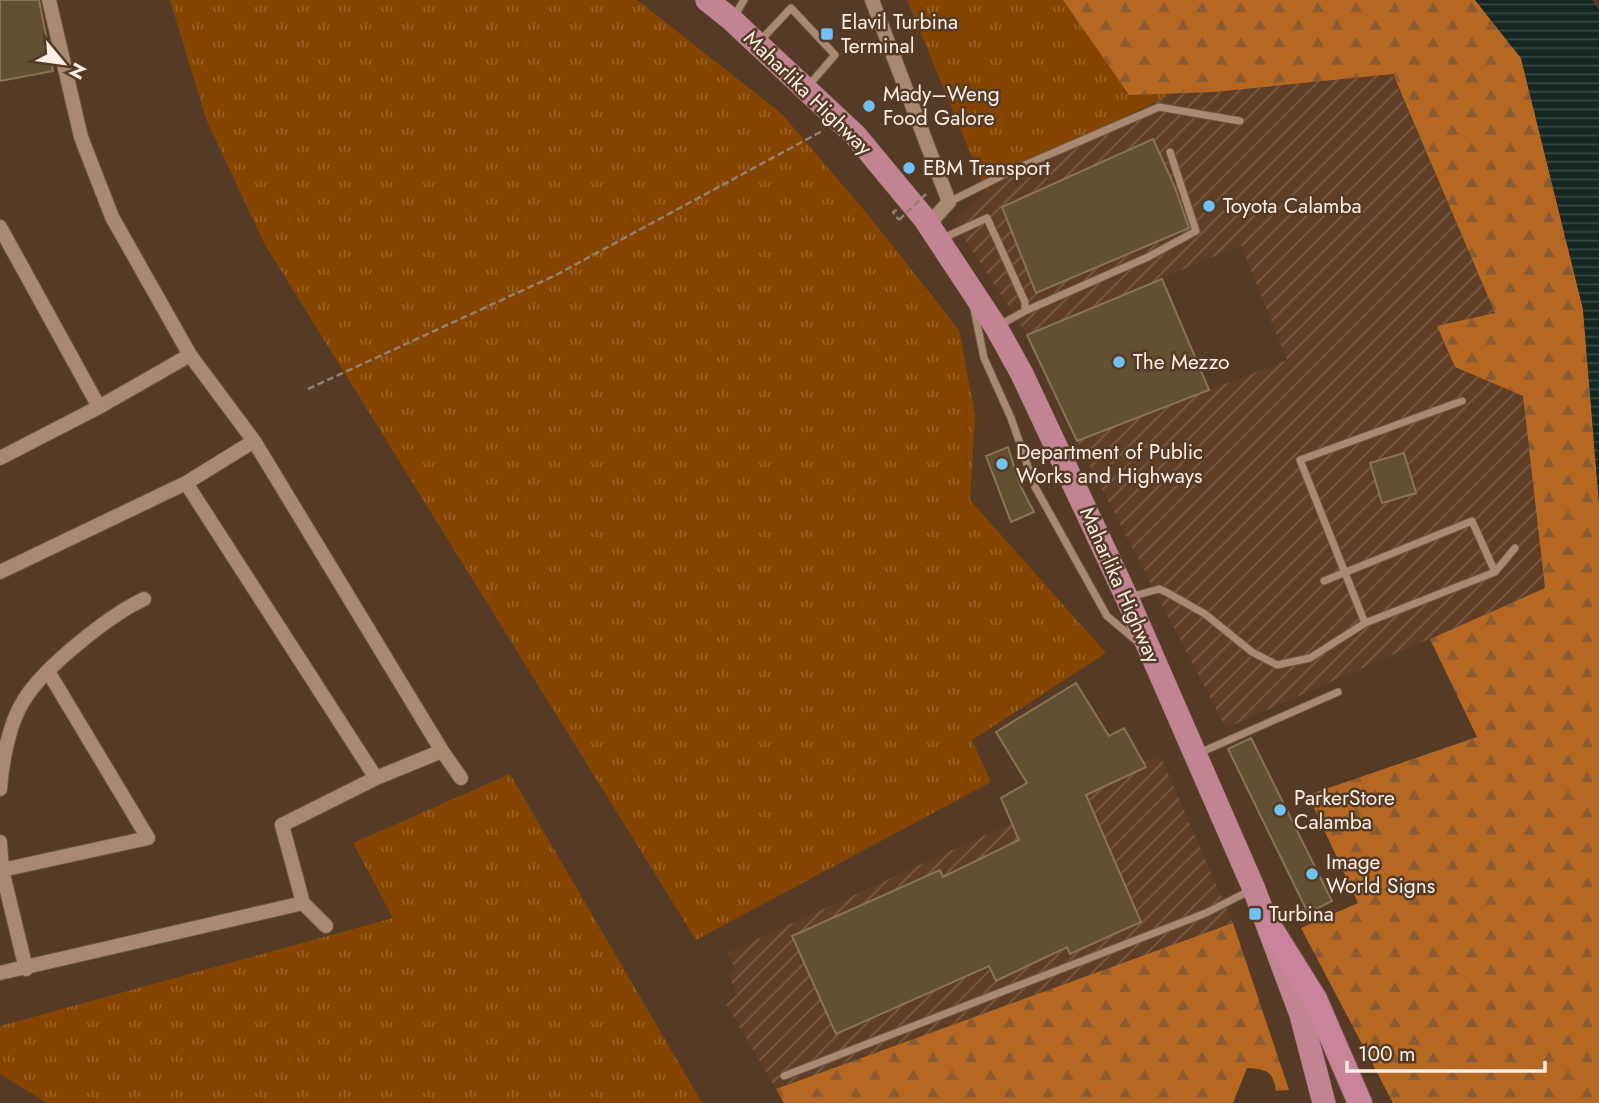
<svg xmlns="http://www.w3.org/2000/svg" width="1599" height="1103" font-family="Jost,sans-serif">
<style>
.industrial{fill:url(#industrial-furrows)}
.grass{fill:url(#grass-tufts)}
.forest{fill:url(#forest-firs)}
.water{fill:url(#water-rules)}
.building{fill:#634f32;stroke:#887355;stroke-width:2}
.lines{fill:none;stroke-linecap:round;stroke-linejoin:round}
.service-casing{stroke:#6d5644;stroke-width:9}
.minor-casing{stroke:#6d5644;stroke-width:16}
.trunk-casing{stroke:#6d5644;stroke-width:24}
.motorway-casing{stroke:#6d5644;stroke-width:26}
.path{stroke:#957f6e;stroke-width:2.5;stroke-dasharray:7 3.5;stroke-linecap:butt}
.service{stroke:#a98972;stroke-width:7}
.minor{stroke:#a98972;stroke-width:14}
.trunk{stroke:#c28493;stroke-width:23}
.motorway{stroke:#c9839b;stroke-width:24}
.path-bridge{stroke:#957f6e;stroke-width:2.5;stroke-dasharray:7 3.5;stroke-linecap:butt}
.poi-dot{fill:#6fc2f4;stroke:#553a25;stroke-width:2.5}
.labels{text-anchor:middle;stroke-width:5;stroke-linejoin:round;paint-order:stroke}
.poi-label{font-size:21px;fill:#fdefe5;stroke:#553a25;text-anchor:start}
.street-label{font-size:21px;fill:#fdefe5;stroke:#553a25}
</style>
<defs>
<pattern id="industrial-furrows" width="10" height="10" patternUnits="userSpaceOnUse" patternTransform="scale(1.75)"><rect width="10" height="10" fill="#603e25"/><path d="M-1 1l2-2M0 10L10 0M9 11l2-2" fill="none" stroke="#785a44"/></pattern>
<pattern id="grass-tufts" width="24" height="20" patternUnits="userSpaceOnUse" patternTransform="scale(1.75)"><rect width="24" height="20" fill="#854501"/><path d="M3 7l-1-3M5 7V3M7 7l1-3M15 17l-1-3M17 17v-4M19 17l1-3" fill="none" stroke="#976026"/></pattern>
<pattern id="forest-firs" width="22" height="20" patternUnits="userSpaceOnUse" patternTransform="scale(1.75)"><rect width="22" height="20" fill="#b66823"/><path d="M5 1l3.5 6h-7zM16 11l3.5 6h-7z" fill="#8c5b31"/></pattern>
<pattern id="water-rules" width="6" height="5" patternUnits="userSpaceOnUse" patternTransform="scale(1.75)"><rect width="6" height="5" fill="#152723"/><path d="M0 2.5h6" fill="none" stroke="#384743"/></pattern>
</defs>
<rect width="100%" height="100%" fill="#553a25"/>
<path class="industrial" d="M1392,74L1495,313L1437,326L1455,367L1523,396L1545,588L1226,728L1077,441L1287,360L1241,245L1027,335L953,221L994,184L1172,93Z
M1160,755L1233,923L776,1089L726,1004L737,995L729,976L736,971L727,953Z"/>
<path class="grass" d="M170,0H637L782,114L869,216L959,330L975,415L970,500L1106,653L972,740L991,782L696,940L264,243L206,119Z
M907,0H1063L1129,95L1172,93L994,184L986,191Z
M510,774L702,1103H47L0,1074V1026L393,918L353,843Z"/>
<path class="forest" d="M1063,0H1475L1521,58L1583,309L1599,503V1103H1393L1301,928L1358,903L1308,795L1477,737L1430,639L1545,588L1523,396L1455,367L1437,326L1495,313L1393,74L1214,92L1129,95Z
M1233,923L1289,1090L1276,1091C1273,1071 1266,1069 1247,1068L1233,1103H784L776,1089Z"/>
<path class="water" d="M1475,0H1592L1599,10V503L1583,309L1521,58Z"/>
<path class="building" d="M0,0H39L53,71L0,81Z
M1153,139L1174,185L1189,228L1036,293L1002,207Z
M1162,279L1209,390L1077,441L1027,335Z
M1008,447L1020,485L1034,512L1011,522L986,456Z
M1404,453L1416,493L1382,503L1370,463Z
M1076,683L1109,736L1124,728L1146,767L1086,795L1141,922L1070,954L1067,947L996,981L989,966L836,1034L792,936L940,870L943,877L1019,840L1001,798L1027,783L996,732Z
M1251,738L1332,901L1308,913L1228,749Z"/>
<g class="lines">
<defs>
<path id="service" d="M734,17L744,0
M760,41L791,8L835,55L809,85
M949,202L1011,171L1159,107L1240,121
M941,239L987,218L1025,302V311L1000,325
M974,309L984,358L1011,418L1035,487L1107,616L1138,642
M1025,311L1148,257L1196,231L1170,152
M1324,581L1472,521L1495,572
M1130,597L1159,589L1168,593L1205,614L1252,652L1277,665L1310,658L1365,623L1495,572L1515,548
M1365,623L1300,460L1462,401
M1197,754L1338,692
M784,1076L1206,913L1251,890"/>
<path id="minor" d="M49,0L81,137L112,217L190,355L254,441L442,751L461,778
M872,0L949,202L928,225
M0,227L99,407
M0,458L99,407L190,355
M186,483L376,778
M0,572L186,483L254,441
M0,789C2,762 9,723 24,700C44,667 110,615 144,599
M0,842L2,870L26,969
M2,870L148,838L49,673
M326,926L303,903L282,825L376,778L442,751
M0,973L303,903"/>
<path id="trunk" d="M707,0L732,20L856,136L924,218L996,327L1022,374L1127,598L1254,889L1301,1015L1324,1103"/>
<path id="motorway" d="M1270,927L1315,999L1360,1103"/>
</defs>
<use href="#service" class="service-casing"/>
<use href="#minor" class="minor-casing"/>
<use href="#trunk" class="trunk-casing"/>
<use href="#motorway" class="motorway-casing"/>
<path class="path" d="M897,210L893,212L899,220
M308,389L556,275L824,130"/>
<use href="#service" class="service"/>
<use href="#minor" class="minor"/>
<use href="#trunk" class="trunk"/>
<use href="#motorway" class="motorway"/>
<path class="path-bridge" d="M899,220L926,194"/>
</g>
<g class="poi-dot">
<rect x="820" y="27" width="14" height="14" rx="3.5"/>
<circle cx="869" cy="106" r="7"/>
<circle cx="909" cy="168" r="7"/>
<circle cx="1209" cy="206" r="7"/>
<circle cx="1119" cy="362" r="7"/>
<circle cx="1002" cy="464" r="7"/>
<circle cx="1280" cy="810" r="7"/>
<circle cx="1312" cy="874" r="7"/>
<rect x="1248" y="907" width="14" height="14" rx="3.5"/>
</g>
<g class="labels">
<g class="poi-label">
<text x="841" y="29">Elavil Turbina<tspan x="841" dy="24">Terminal</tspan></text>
<text x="883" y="101">Mady–Weng<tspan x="883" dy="24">Food Galore</tspan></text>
<text x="923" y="175">EBM Transport</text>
<text x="1223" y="213">Toyota Calamba</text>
<text x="1133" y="369">The Mezzo</text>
<text x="1016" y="459">Department of Public<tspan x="1016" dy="24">Works and Highways</tspan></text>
<text x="1294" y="805">ParkerStore<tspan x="1294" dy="24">Calamba</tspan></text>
<text x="1326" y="869">Image<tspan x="1326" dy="24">World Signs</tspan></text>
<text x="1269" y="921">Turbina</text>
</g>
<g class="street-label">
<text transform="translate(808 93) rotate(44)" y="7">Maharlika Highway</text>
<text transform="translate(1120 585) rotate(66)" y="7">Maharlika Highway</text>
</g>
</g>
<g transform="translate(63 63) rotate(119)" stroke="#553a25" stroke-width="5" paint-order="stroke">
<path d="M0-5L12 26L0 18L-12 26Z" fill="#fdefe5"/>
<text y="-10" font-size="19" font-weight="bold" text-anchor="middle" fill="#fdefe5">N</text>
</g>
<path d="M1347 1061v10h198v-10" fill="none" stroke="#fdefe5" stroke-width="3.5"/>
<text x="1358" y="1061" font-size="21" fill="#fdefe5" stroke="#553a25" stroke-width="5" paint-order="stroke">100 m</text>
</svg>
